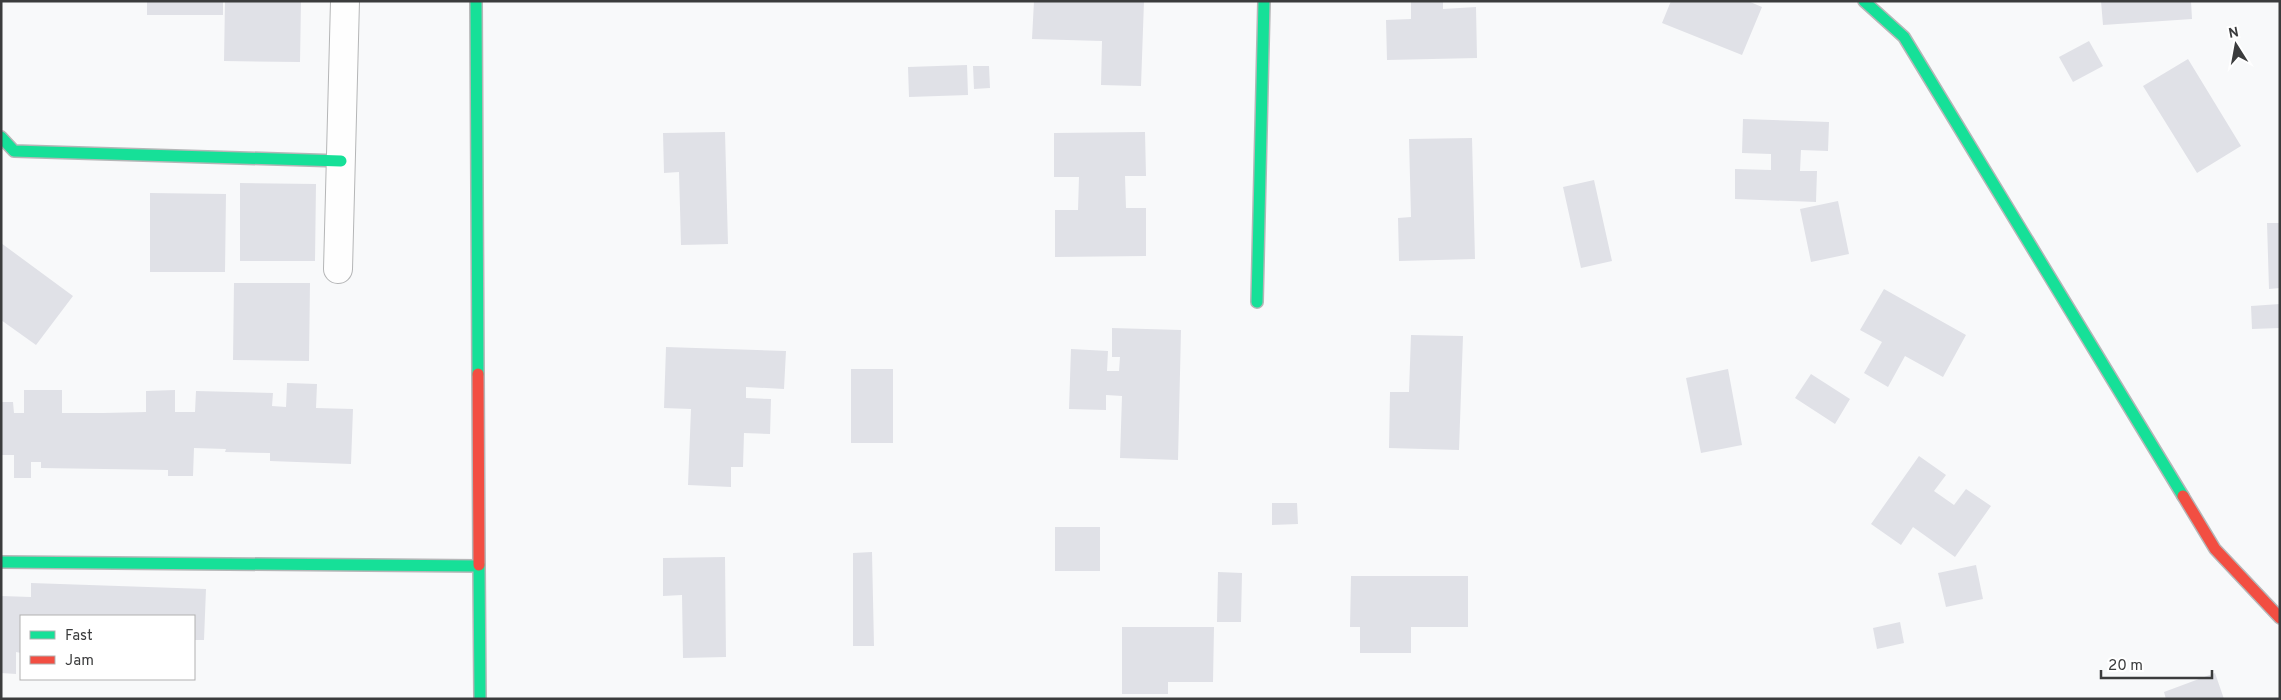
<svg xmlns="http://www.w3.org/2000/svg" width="2281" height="700" font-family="Overpass,sans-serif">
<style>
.building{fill:#e0e1e7}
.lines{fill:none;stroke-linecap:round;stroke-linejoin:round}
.street-casing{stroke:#b5b6b7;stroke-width:30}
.fast-casing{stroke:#b5b6b7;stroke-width:14}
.jam-casing{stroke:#b5b6b7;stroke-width:14}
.street{stroke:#fefefe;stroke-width:28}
.fast{stroke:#16e098;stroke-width:11}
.jam{stroke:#f24e42;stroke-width:11}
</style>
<rect width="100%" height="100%" fill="#f8f9fa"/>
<path class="building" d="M147,1H223V15H147Z
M225,1H301L300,62L224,61Z
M1034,1H1144L1141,86L1101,85L1102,41L1032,39Z
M1411,1H1443V9L1476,7L1477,58L1387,60L1386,20L1411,19Z
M1671,1H1748L1762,7L1742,55L1662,23Z
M2101,1H2191L2192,19L2103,25Z
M2089,41L2103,66L2073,82L2059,57Z
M2188,59L2241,146L2197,173L2143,86Z
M967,65L968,95L909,97L908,67Z
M973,66H989L990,88L974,89Z
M1743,119L1829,122L1828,151L1801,150L1800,171H1817L1816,202L1735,199V169L1771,170V154L1742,153Z
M725,132L728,244L681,245L679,172L664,173L663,133Z
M1145,132L1146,176H1125L1126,208H1146V256L1055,257V210H1078L1079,177H1054V133Z
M1472,138L1475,259L1399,261L1398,218L1411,217L1409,139Z
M1594,180L1612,261L1581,268L1563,187Z
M240,183L316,184L315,261H240Z
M150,193L226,194L225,272H150Z
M1838,201L1849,254L1811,262L1800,209Z
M2267,223H2280V288L2269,289Z
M1,243L73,296L36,345L1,320Z
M234,283H310L309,361L233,360Z
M1884,289L1966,335L1943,377L1905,356L1888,387L1864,373L1882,342L1860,330Z
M2280,304V328L2252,329L2251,306Z
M1112,328L1181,330L1178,460L1120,458L1122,396L1106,395V410L1069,409L1071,349L1108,351L1107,371H1119L1120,357H1112Z
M1411,335L1463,336L1459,450L1389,448L1390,392H1409Z
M666,347L786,351L784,389L746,387V398L771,399L770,434L744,433L743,467H731V487L688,485L691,409L664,408Z
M851,369H893V443H851Z
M1728,369L1742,445L1701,453L1686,378Z
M1811,374L1850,399L1835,424L1795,398Z
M287,383L317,384L316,408L353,409L351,464L270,461V453L225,452L226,449L194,448L193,476H168V470L41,468V462H31V478H14V455H1V402H13L14,413H24V390H62V413H103L146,412V391L175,390V412H195L196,391L273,393L272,406L286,407Z
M1919,456L1946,475L1934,491L1954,505L1966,489L1991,506L1955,557L1913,527L1901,545L1871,524Z
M1272,503H1297L1298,524L1272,525Z
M1055,527H1100V571H1055Z
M872,552L874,646H853V553Z
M725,557L726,657L683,658L682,595L663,596V558Z
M1976,565L1983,599L1946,607L1938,573Z
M1218,572L1242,573L1241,622H1217Z
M1351,576H1468V627H1411V653H1360V627H1350Z
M31,583L206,589L204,640H194V616H21V653L16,652V674L1,673V596L31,597Z
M1900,622L1904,643L1877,649L1873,628Z
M1122,627H1214L1213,682H1168V694H1122Z
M2215,673L2224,699H2166L2164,692Z"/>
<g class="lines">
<defs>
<path id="street" d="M338,269L345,1"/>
<path id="fast" d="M476,1L478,374
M1864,1L1904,37L2183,496
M1,137L14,151L341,161
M1257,302L1264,1
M1,562L479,566
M479,565L480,699"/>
<path id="jam" d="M478,374L479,565
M2183,496L2215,549L2280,618"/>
</defs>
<use href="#street" class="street-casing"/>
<use href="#fast" class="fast-casing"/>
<use href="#jam" class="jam-casing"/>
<use href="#street" class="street"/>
<use href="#fast" class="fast"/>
<use href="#jam" class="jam"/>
</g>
<rect width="2281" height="700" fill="none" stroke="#3b3c3d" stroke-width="5"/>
<rect x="20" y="615" width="175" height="65" fill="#ffffff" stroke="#b1b1b1"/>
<rect x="30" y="631" width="25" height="8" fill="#16e098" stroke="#b1b1b1"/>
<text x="65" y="640" font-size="15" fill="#3b3c3d">Fast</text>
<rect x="30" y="656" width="25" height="8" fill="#f24e42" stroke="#b1b1b1"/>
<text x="65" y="665" font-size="15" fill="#3b3c3d">Jam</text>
<g transform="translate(2236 45) rotate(349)" stroke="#ffffff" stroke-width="4" paint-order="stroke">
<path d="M0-4L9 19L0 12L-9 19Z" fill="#3b3c3d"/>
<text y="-8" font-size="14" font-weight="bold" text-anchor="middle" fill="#3b3c3d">N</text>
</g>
<path d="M2101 670v8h111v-8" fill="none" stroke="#3b3c3d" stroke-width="2.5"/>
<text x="2108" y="670" font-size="15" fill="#3b3c3d" stroke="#ffffff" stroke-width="4" paint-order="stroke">20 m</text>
</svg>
